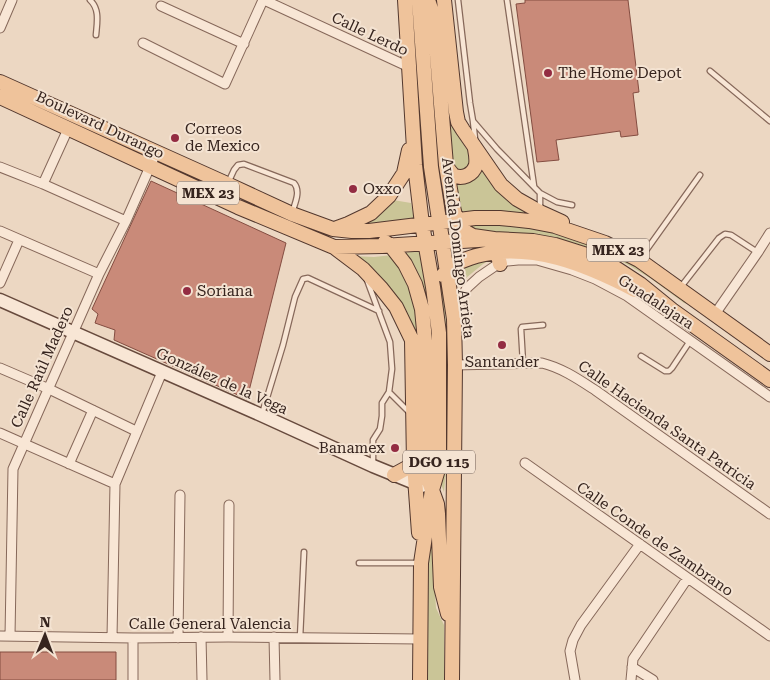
<svg xmlns="http://www.w3.org/2000/svg" width="770" height="680" font-family="'Roboto Serif',serif">
<style>
.green{fill:#cac597}
.building{fill:#c98a79;stroke:#844d41}
.lines{fill:none;stroke-linecap:round;stroke-linejoin:round}
.lane-casing{stroke:#86685a;stroke-width:7}
.street-casing{stroke:#86685a;stroke-width:11}
.secondary-casing{stroke:#674a3d;stroke-width:15}
.primary-casing{stroke:#53382e;stroke-width:16}
.lane{stroke:#f8e6d5;stroke-width:4.5}
.street{stroke:#f8e6d5;stroke-width:9}
.secondary{stroke:#f8e6d5;stroke-width:12}
.primary{stroke:#efc39b;stroke-width:14}
.poi-dot{fill:#932c42;stroke:#f4e3d2;stroke-width:2}
.labels{text-anchor:middle;stroke-width:4;stroke-linejoin:round;paint-order:stroke}
.shield{fill:#f4e3d2;stroke:#6f5d54;stroke-width:1}
.shield-label{font-size:14px;font-weight:bold;fill:#36241e}
.street-label{font-size:15px;fill:#36241e;stroke:#f4e3d2}
.poi-label{font-size:15px;fill:#36241e;stroke:#f4e3d2;text-anchor:start}
</style>
<rect width="100%" height="100%" fill="#ecd7c2"/>
<path class="green" d="M437,0H438L448,107C453,129 460,140 473,158L467,172L452,170Z
M481,169L493,185L533,215L464,214L460,211L452,181Z
M393,200L411,203L414,219L360,225Z
M495,223L526,226L580,239L623,258L695,306L684,303L650,278L630,266L611,256L590,248L561,239L534,234L504,232H480L465,224Z
M420,251L431,317V434L430,331L403,253Z
M392,255L409,284L417,310L420,335V453L411,333L353,256L374,257Z
M492,259L483,264L455,287L452,270L459,267Z
M442,288C448,322 447,354 447,388C447,423 448,458 444,492L441,484L446,438V342L445,322L440,290Z
M434,525L435,592L436,608L444,625V680H426L427,565Z"/>
<path class="building" d="M525,0H628L639,92L633,93L638,135L621,137L620,131L556,140L559,160L537,162L516,4L525,3Z
M151,181L286,243L247,399L114,340L115,330L95,323L98,314L92,309Z
M0,652H116V680H0Z"/>
<g class="lines">
<defs>
<path id="lane" d="M90,0C100,9 97,23 96,35
M458,0L470,103L473,121L497,149L540,193L557,202L572,205
M507,0L534,186
M710,71L770,121
M473,121L475,139
M228,183L234,170L238,165L244,164L294,183C301,191 295,203 292,213
M540,193V210
M640,259L700,175
M367,280L390,342L392,369L389,392L382,403V416L380,429L373,440V464
M680,288L719,238L725,234L731,235L757,252
M641,356L665,371H669L672,368L690,341
M523,363L521,329L522,327L543,325
M389,392L409,412
M262,414L283,345L295,297L303,279L308,278L379,311
M359,563H420
M300,638L304,552"/>
<path id="street" d="M264,0L409,67
M161,6L244,44
M0,28L12,0
M143,43L225,84L263,0
M0,167L43,184L126,221
M43,184L68,129
M0,231L99,274
M0,283L19,240
M456,314L462,297L467,288L479,277L498,264L507,261L518,260H537L572,270L595,279L627,296L770,397
M715,314L758,252L770,233
M455,365L542,363C562,368 578,379 595,390L770,514
M0,368L49,389L136,431
M0,433L115,484
M525,463L770,636
M69,464L93,410
M0,636L133,638L228,637L420,639
M10,636L13,469L99,274L126,221L156,153
M112,637L115,484L162,372
M201,637L202,680
M228,637L229,505
M274,637L275,680
M133,638V680
M178,638L180,495
M632,667L653,680
M575,680L570,651L573,640L581,625L640,544
M631,680L633,659L687,579"/>
<path id="secondary" d="M0,300L261,415L373,466L422,486"/>
<path id="primary" d="M405,0L415,165L422,224L433,287L439,333V466L432,490L421,563L420,680
M419,0L431,167L454,319L455,365L452,680
M428,0L434,18L446,165L453,207L457,223L466,232L473,236L494,239L500,264
M444,0L456,112L458,122L463,130L501,185L517,199L540,212L562,222
M0,82L227,184L292,214L333,229L352,231H369L475,218H500L529,221L555,226L605,243L639,260L770,354
M0,97L238,207L334,247L382,246L494,239L533,241L555,245L596,258L614,267L640,284L672,310L770,380
M446,165C448,169 450,172 453,175C462,180 473,175 476,165C477,160 476,154 475,149
M337,228L348,224L371,213L389,196L404,173L409,150
M385,242L391,246L405,264L415,284L422,309L425,341V442L427,476L437,504L438,514L441,587L448,614
M334,247L363,269L381,288L396,307L412,340L414,464L419,533
M443,275C451,264 463,260 476,256C530,241 587,265 635,290
M394,475L414,464L420,459"/>
</defs>
<use href="#lane" class="lane-casing"/>
<use href="#street" class="street-casing"/>
<use href="#secondary" class="secondary-casing"/>
<use href="#primary" class="primary-casing"/>
<use href="#lane" class="lane"/>
<use href="#street" class="street"/>
<use href="#secondary" class="secondary"/>
<use href="#primary" class="primary"/>
</g>
<g class="poi-dot">
<circle cx="548" cy="73" r="5"/>
<circle cx="175" cy="138" r="5"/>
<circle cx="353" cy="189" r="5"/>
<circle cx="187" cy="291" r="5"/>
<circle cx="502" cy="345" r="5"/>
<circle cx="395" cy="448" r="5"/>
</g>
<g class="labels">
<g class="shield">
<rect x="177" y="181.5" width="62" height="23" rx="4"/>
<rect x="587" y="238.5" width="62" height="23" rx="4"/>
<rect x="403" y="450.5" width="72" height="23" rx="4"/>
</g>
<g class="shield-label">
<text x="208" y="198">MEX 23</text>
<text x="618" y="255">MEX 23</text>
<text x="439" y="467">DGO 115</text>
</g>
<g class="street-label">
<text transform="translate(370 34) rotate(25)" y="5">Calle Lerdo</text>
<text transform="translate(100 125) rotate(25)" y="5">Boulevard Durango</text>
<text transform="translate(458 248) rotate(83)" y="5">Avenida Domingo Arrieta</text>
<text transform="translate(656 302) rotate(33)" y="5">Guadalajara</text>
<text transform="translate(42 367) rotate(-66)" y="5">Calle Raúl Madero</text>
<text transform="translate(222 381) rotate(24)" y="5">González de la Vega</text>
<text transform="translate(667 425) rotate(35)" y="5">Calle Hacienda Santa Patricia</text>
<text transform="translate(655 539) rotate(35)" y="5">Calle Conde de Zambrano</text>
<text x="210" y="629">Calle General Valencia</text>
</g>
<g class="poi-label">
<text x="558" y="78">The Home Depot</text>
<text x="185" y="134">Correos<tspan x="185" dy="17">de Mexico</tspan></text>
<text x="363" y="194">Oxxo</text>
<text x="197" y="296">Soriana</text>
<text x="502" y="367" text-anchor="middle">Santander</text>
<text x="385" y="453" text-anchor="end">Banamex</text>
</g>
</g>
<g transform="translate(45 635) rotate(1)" stroke="#f4e3d2" stroke-width="4" paint-order="stroke">
<path d="M0-4L9 19L0 12L-9 19Z" fill="#36241e"/>
<text y="-8" font-size="14" font-weight="bold" text-anchor="middle" fill="#36241e">N</text>
</g>
</svg>
